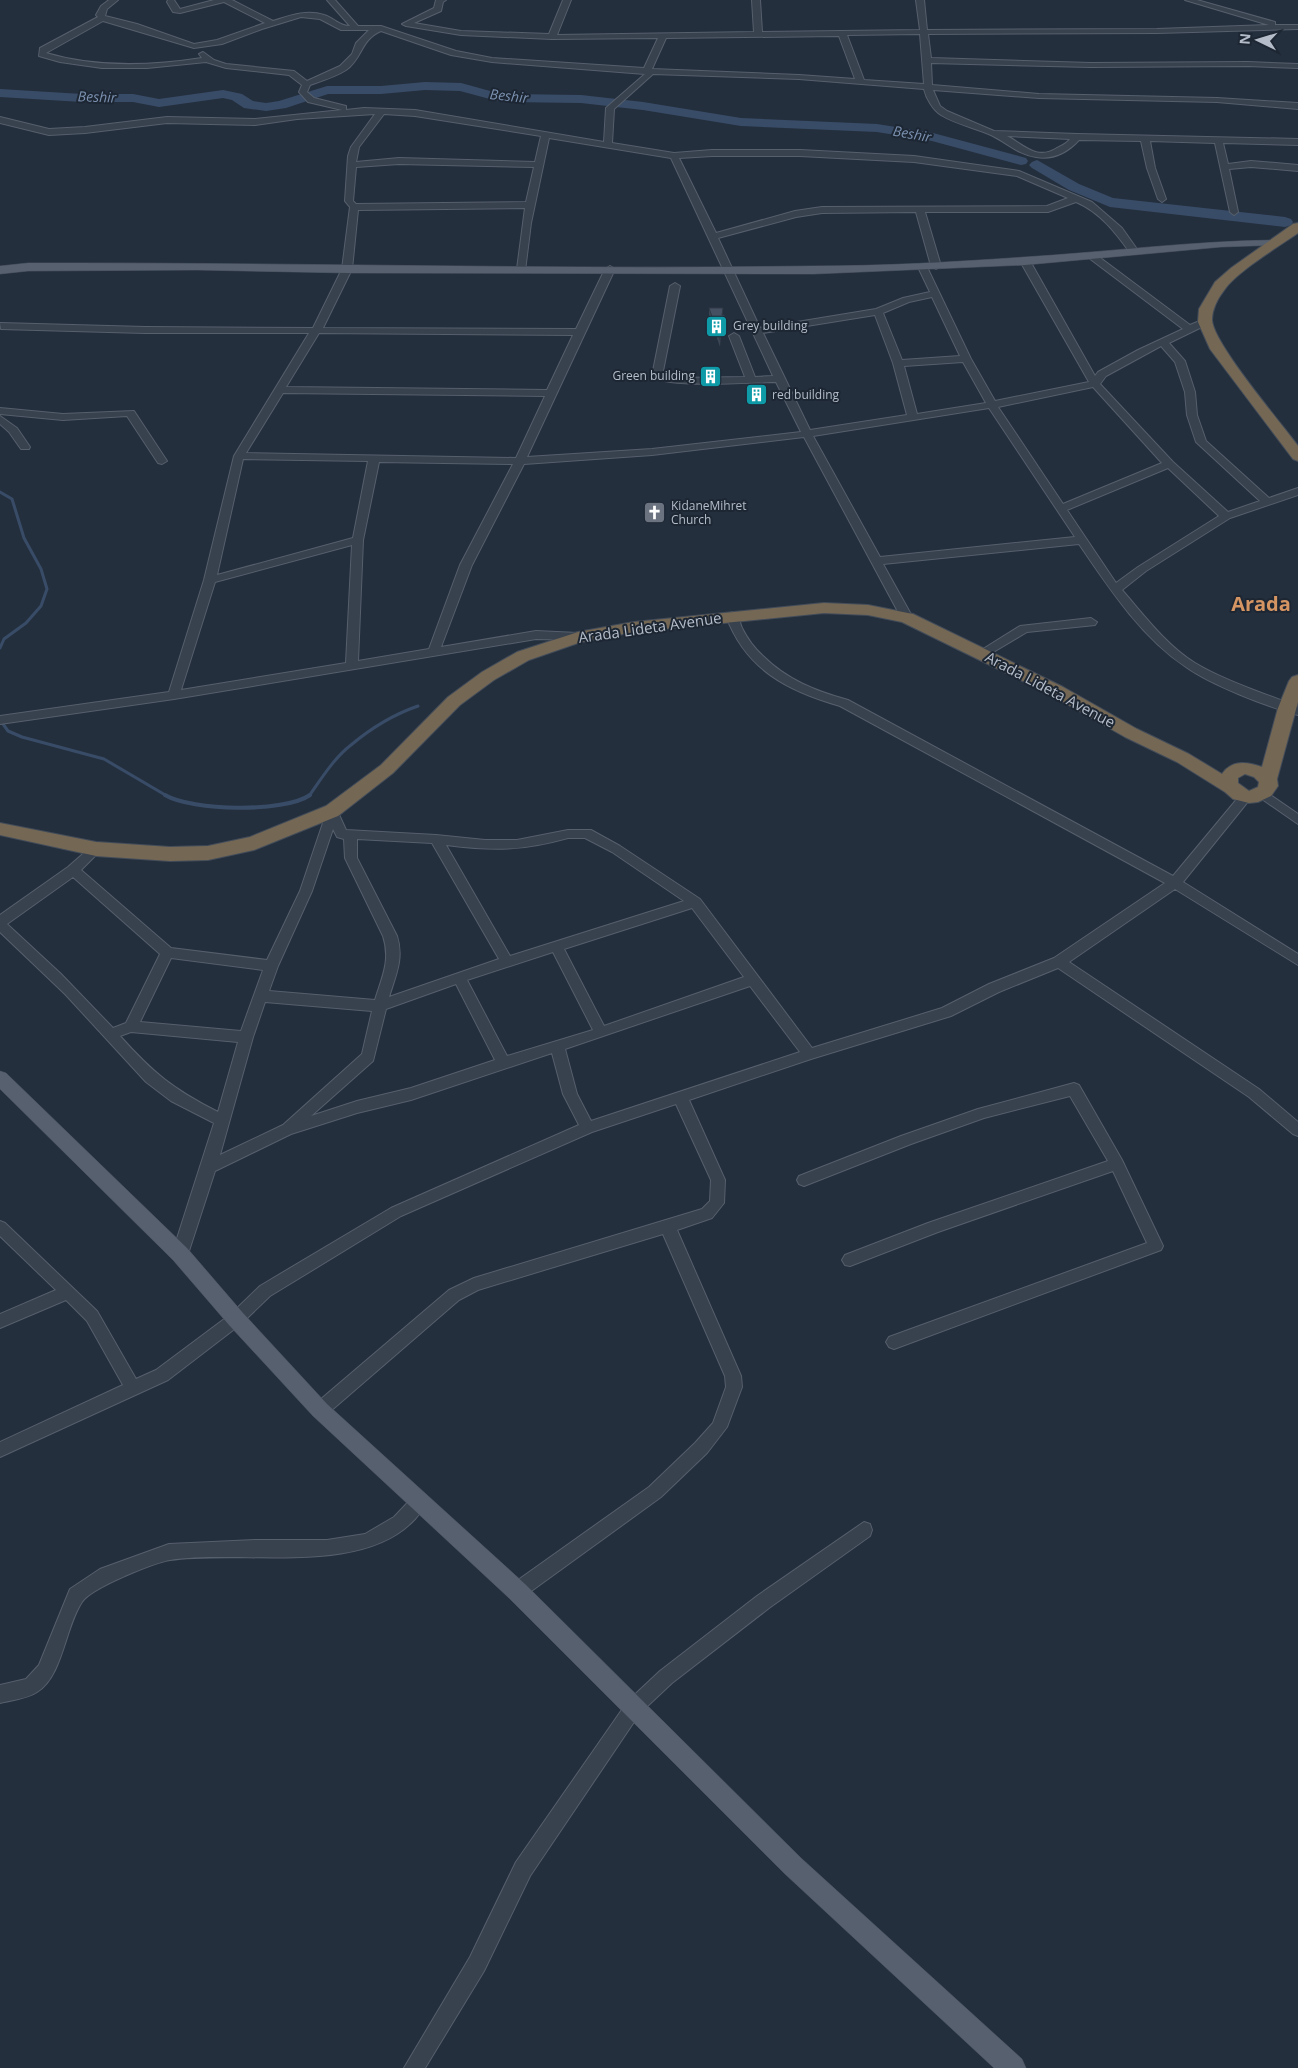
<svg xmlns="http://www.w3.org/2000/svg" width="1298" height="2068" font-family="'Open Sans',sans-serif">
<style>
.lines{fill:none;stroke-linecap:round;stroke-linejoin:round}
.stream-far1{stroke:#394c67;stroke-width:3}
.stream{stroke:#394c67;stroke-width:4}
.river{fill:#394c67;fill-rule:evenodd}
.minor-casing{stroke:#565f6c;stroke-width:2}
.major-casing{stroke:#414a57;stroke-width:1}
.highway-casing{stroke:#434c59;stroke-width:2}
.minor{fill:#38414e;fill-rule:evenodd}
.major{fill:#56606e;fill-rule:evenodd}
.highway{fill:#746855;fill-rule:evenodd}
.wall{fill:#3b4654}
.building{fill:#455162;stroke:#303945}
.labels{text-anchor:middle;stroke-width:4;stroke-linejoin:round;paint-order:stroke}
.far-poi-label{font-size:12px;fill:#b4bcc9;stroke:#1d2633;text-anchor:start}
.far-water-label{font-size:14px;font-style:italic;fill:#7c92b1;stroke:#1d2633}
.street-label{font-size:15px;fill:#b4bcc9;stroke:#1d2633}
.district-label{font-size:20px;font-weight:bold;fill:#d59563;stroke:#1d2633}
</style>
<rect width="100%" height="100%" fill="#242f3e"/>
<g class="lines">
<path class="stream-far1" d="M0,492L12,499L24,538L41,569L47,589L41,606L26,623L4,639L0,648
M0,720L8,731L22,737L104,759L167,796
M309,796C321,779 334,758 351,745C370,729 395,714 418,706"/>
<path class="stream" d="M165,795C192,811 284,813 310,795"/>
<path class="river" d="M425,82L461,83L501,94L581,95L643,102L741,118L877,124L933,133L1026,158L1028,161L1026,164L1021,165L932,141L877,132L741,126L643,110L581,103L501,102L460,91L425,90L381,94H328L286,108L266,111L244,108L232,100L223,98L159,107L133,102H82L0,97V89L82,94H133L159,99L223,90L242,94L253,101L266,103L279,101L327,86H381Z
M1037,160L1079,184L1113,198L1285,217L1291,219L1293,222L1291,225L1285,227L1110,207L1069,190L1032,168L1029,165L1032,162Z"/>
<defs>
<path id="minor" d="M109,0H118L107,9L105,16L137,24L194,44L217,40L265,23L224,2L180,13L173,12L167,2L168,0H174L180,9L214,0H232L273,21C289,16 306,9 324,15C334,18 339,26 350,26L327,0H335L358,26H381L456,51L492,58L644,68L658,38L552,39L461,35L406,26L402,24L434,8L436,0H446L443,2L441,11L414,23L461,31L549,34L563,0H571L557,35L754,32L752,0H760L762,32L920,30L916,0H924L927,30L1157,29L1269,25L1185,0H1197L1275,22V25H1298V29L1157,33L928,34L931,58L1091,63L1248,62L1298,64V68L1248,66L1091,67L931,63L932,85L1039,94L1217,98L1298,103V109L1217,102L1039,98L933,90L940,106L947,111L994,131L1077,134L1298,139V145L1223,143L1228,164L1251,161L1298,165V171L1251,167L1229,169L1238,212L1234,215L1230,212L1215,143L1150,141L1155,168L1166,199L1162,202L1158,199L1147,168L1141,141L1079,140C1068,152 1053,160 1036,157C1019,155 1006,142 991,135C975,128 956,124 941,115C933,110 926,98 924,89L799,79L653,74L614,109L612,143L674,153L712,150H800L914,156L1019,171L1092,202L1122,228L1139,252L1137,254H1131C1116,233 1100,212 1076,202L1048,212H925L941,266L936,269L931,266L916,212L822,213L796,217L718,238L760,328L876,309L903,298L930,292L918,267L923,264L926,265L971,359L995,401L1089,382L1020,261L1022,259L1025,258L1030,261L1095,376L1098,372L1138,350L1183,329L1089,258V254H1095L1190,325L1202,320H1208V324L1169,343L1185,361L1195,392L1197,415L1206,441L1269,498L1298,488V495L1230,518L1146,571L1122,590C1144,615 1166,645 1195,663C1227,682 1264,693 1298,707V715C1268,707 1211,685 1186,667C1141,637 1109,588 1079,544L883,564L913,618L911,621H903L804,437L652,455L524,464L472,565L441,647L536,631L578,633L584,637L582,640L536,639L174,699L0,724V716L169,692L204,580L234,456L309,333H145L1,329L0,323L145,327L313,328L342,269L350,207L345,201L348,156L351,147L375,114L297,119L255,125L167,123L85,133L49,135L0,123V117L49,129L85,127L167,117L255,119L342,110L308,102L299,92L302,85L289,75L226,68L206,62L147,68H102L60,62L39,56L40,48L98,17L96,15L101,6ZM301,17L320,19L341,30H369L356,43L352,54L340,66L307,81L294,71L226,64L214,60L203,52L199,54L202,58C151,66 96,68 46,53L103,21L194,48L222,44L262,29ZM381,31L451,55L492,62L645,74L606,108L604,142L415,110L364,108L346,110V106L314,98L307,92L310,85C321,81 335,77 346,70C363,58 360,40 381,31ZM920,34L924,84L864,80L847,35ZM839,36L855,79L799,75L652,69L666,38ZM384,114L415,116L541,136L535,162L399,158L356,162L359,147ZM1007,136L1070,139C1066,144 1063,145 1057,148C1037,161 1024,145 1007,136ZM549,138L671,158L773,376L755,377L739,336L734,333L729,336L745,377L675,378L662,376L680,286L675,283L670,286L652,376C662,389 755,382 776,382L801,432L652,449L527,457L615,269L610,266L605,269L576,329L323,328L352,269L358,210L525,208L517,269L522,272L525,271L531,223ZM712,156H800L914,162L1017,176L1068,198L1047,206L822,207L795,211L716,233L679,158ZM399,164L534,167L526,202L356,204L353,201L356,167ZM932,297L960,356L902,360L883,313L909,302ZM875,315L893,363L907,415L810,430L763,333ZM319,333L573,335L547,390L286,387ZM1161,346L1175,362L1185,392L1187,415L1196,442L1260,501L1228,512L1173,462L1100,384L1106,376ZM963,362L986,403L917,414L904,366ZM1093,387L1162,463L1063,504L998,407ZM283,393L545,396L516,458L246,453ZM989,408L1075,537L880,557L813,436ZM243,459L368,461L353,538L217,575ZM379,462L513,464L460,565L429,649L358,661L363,540ZM1168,468L1219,516L1138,567L1116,583L1067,510ZM352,545L346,663L181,690L215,582Z
M0,408L63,414L134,411L167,461L162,464L158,463L127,416L63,420L0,414Z
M0,416L17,428L30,447L29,449H21L9,432L0,424Z
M732,612C739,614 739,621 742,628C747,638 754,648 763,656C787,680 816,691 848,700L1173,876L1242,793H1250L1252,796L1250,799L1183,882L1298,954V965L1175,889L1069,962L1259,1089L1298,1122V1136L1293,1134L1249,1097L1058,968L999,992L951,1016L811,1059L689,1100L725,1180L724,1203L712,1218L677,1230L741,1376L742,1387L727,1427L707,1453L661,1497L523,1597L517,1599L511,1597L509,1591L511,1585L649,1487L695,1443L713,1423L726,1387L725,1376L663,1234L478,1290L459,1300L326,1415L320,1417L314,1415L312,1410L314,1405L449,1290L474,1278L702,1209L710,1201L711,1180L676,1104L592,1132L401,1216L270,1296L241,1324L168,1380L0,1457V1442L123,1385L87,1321L66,1300L0,1328V1314L56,1290L0,1236V1221L5,1223L97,1311L136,1379L156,1370L231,1314L260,1286L391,1208L579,1125L563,1094L552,1053L411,1100L357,1113L291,1134L215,1171L188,1254L185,1259L180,1260L175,1259L172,1254L214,1123L171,1101L146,1082L65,994L0,932V915L68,867L92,846H100L102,849L81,870L171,948L267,960L300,891L328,808H336L346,830L436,835L485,840H517L568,830H591L620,846L700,899L812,1048L942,1008L989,984L1054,958L1165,883L840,706C788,691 746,670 726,616ZM333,829L337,837L344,839L345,858L383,936C391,960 382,977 375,1000L269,991L278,966L312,891ZM568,838H585L612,852L684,901L510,956L446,845C494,851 521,851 568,838ZM357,839L432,843L499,959L389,997C396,975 404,958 397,936L357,858ZM73,877L160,954L126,1023L113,1028L61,974L7,924ZM692,908L744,977L604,1026L564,949ZM553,952L593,1030L507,1056L467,980ZM171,958L263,970L241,1031L140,1022ZM456,984L495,1060L411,1088L357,1101L311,1116L373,1061L386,1009ZM750,986L800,1052L591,1121L577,1094L565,1049ZM265,1002L372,1011L362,1054L283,1125L220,1155L253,1037ZM131,1032L238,1042L218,1112C173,1089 153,1073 120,1036Z
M1091,618L1097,622L1095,625L1027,632L985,657L981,658L975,654L1020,626Z
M1263,790L1298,814V824L1259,797L1257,794L1259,791Z
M1074,1083L1079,1085L1122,1160L1163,1246L1161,1250L894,1349L889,1347L886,1342L889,1337L1147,1243L1113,1171L938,1232L850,1266L845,1265L842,1260L845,1255L928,1223L1108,1161L1070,1096L984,1118L911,1144L804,1186L799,1184L797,1180L799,1176L901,1136L978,1109Z
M420,1493L426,1496L428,1501C425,1508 420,1513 415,1519C362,1577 242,1549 170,1560C153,1563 91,1588 82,1602C65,1627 63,1676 37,1692C27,1699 11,1700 0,1703V1685L26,1679L39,1665L70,1589L100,1569L169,1544L255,1540H327L365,1534L394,1517L414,1496Z
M864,1522L870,1524L872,1530L870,1536L769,1608L672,1683L640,1713L530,1876L484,1971L425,2068H404L470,1957L516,1862L628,1701L660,1671L757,1596Z"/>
<path id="major" d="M1275,240L1279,241L1281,243L1279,245L1221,247L1025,265L814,274L347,273L197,270L28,271L0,274V266L28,263C289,262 551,270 812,266C883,266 954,262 1025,257C1108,252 1191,241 1275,240Z
M0,1071L6,1073L187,1248L243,1313L327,1404L525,1584L801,1858L1022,2059L1026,2068H994L785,1874L509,1598L313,1416L229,1325L173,1260L0,1089Z"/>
<path id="highway" d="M1298,223V233C1279,246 1237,272 1225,289C1218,298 1212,309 1212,320C1213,343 1281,423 1298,446V461L1293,459L1210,349L1198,322L1199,309L1215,282L1231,268L1293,224Z
M824,603L868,605L913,614L1063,687L1137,729L1189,754L1222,774C1232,759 1248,762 1262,767L1278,708L1289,681L1292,677L1298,675V702L1277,779L1278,786L1271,796L1258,802L1249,803L1233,799L1225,792L1177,762L1125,737L1051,695L902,622L868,615L824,613L634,632L581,642L529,660L494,680L460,705L393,773L338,816L254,850L208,860L170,861L96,856L0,835V823L96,842L170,847L208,846L250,837L326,806L381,765L448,697L482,672L517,652L578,632L634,622ZM1245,774L1254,777L1259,782L1258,787L1249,791L1238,783V778Z"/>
</defs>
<use href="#minor" class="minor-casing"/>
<use href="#major" class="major-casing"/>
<use href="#highway" class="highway-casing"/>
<use href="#minor" class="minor"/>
<use href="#major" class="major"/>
<use href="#highway" class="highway"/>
</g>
<path class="wall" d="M709,308L722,315L725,327V333H721L720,347L709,315Z"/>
<path class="building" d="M709,308H723L722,315H724L725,327H721L720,340Z"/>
<defs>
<symbol id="building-square" viewBox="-11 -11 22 22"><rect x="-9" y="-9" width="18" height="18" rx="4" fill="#0f9aa8" stroke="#1d2633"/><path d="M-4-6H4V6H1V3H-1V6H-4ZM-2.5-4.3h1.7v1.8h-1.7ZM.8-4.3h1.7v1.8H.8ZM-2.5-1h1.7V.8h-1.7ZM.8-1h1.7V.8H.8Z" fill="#fff"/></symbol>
<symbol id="church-square" viewBox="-11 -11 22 22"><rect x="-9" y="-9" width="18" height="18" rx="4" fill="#6b7280" stroke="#1d2633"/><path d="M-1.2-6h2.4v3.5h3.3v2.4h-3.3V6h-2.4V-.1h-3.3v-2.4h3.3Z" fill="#fff"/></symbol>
</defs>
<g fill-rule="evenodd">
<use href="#building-square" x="704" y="314" width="25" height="25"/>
<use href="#building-square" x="698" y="364" width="25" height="25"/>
<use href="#building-square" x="744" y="382" width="25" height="25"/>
<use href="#church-square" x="642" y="500" width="25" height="25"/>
</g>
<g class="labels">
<g class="far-poi-label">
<text x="733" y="330">Grey building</text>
<text x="695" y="380" text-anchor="end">Green building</text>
<text x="772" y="399">red building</text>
<text x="671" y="510">KidaneMihret<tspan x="671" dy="14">Church</tspan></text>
</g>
<g class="far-water-label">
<text transform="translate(509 96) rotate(6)" y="5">Beshir</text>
<text transform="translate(97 97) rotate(2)" y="5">Beshir</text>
<text transform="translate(912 134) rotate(10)" y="5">Beshir</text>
</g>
<g class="street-label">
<text transform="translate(650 628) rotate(-8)" y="5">Arada Lideta Avenue</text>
<text transform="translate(1050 690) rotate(28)" y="5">Arada Lideta Avenue</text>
</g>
<g class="district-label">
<text x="1261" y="611">Arada</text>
</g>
</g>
<g transform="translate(1258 40) rotate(275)" stroke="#1d2633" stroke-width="4" paint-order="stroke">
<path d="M0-4L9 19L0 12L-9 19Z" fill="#b4bcc9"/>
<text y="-8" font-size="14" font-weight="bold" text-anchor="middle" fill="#b4bcc9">N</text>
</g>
</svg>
